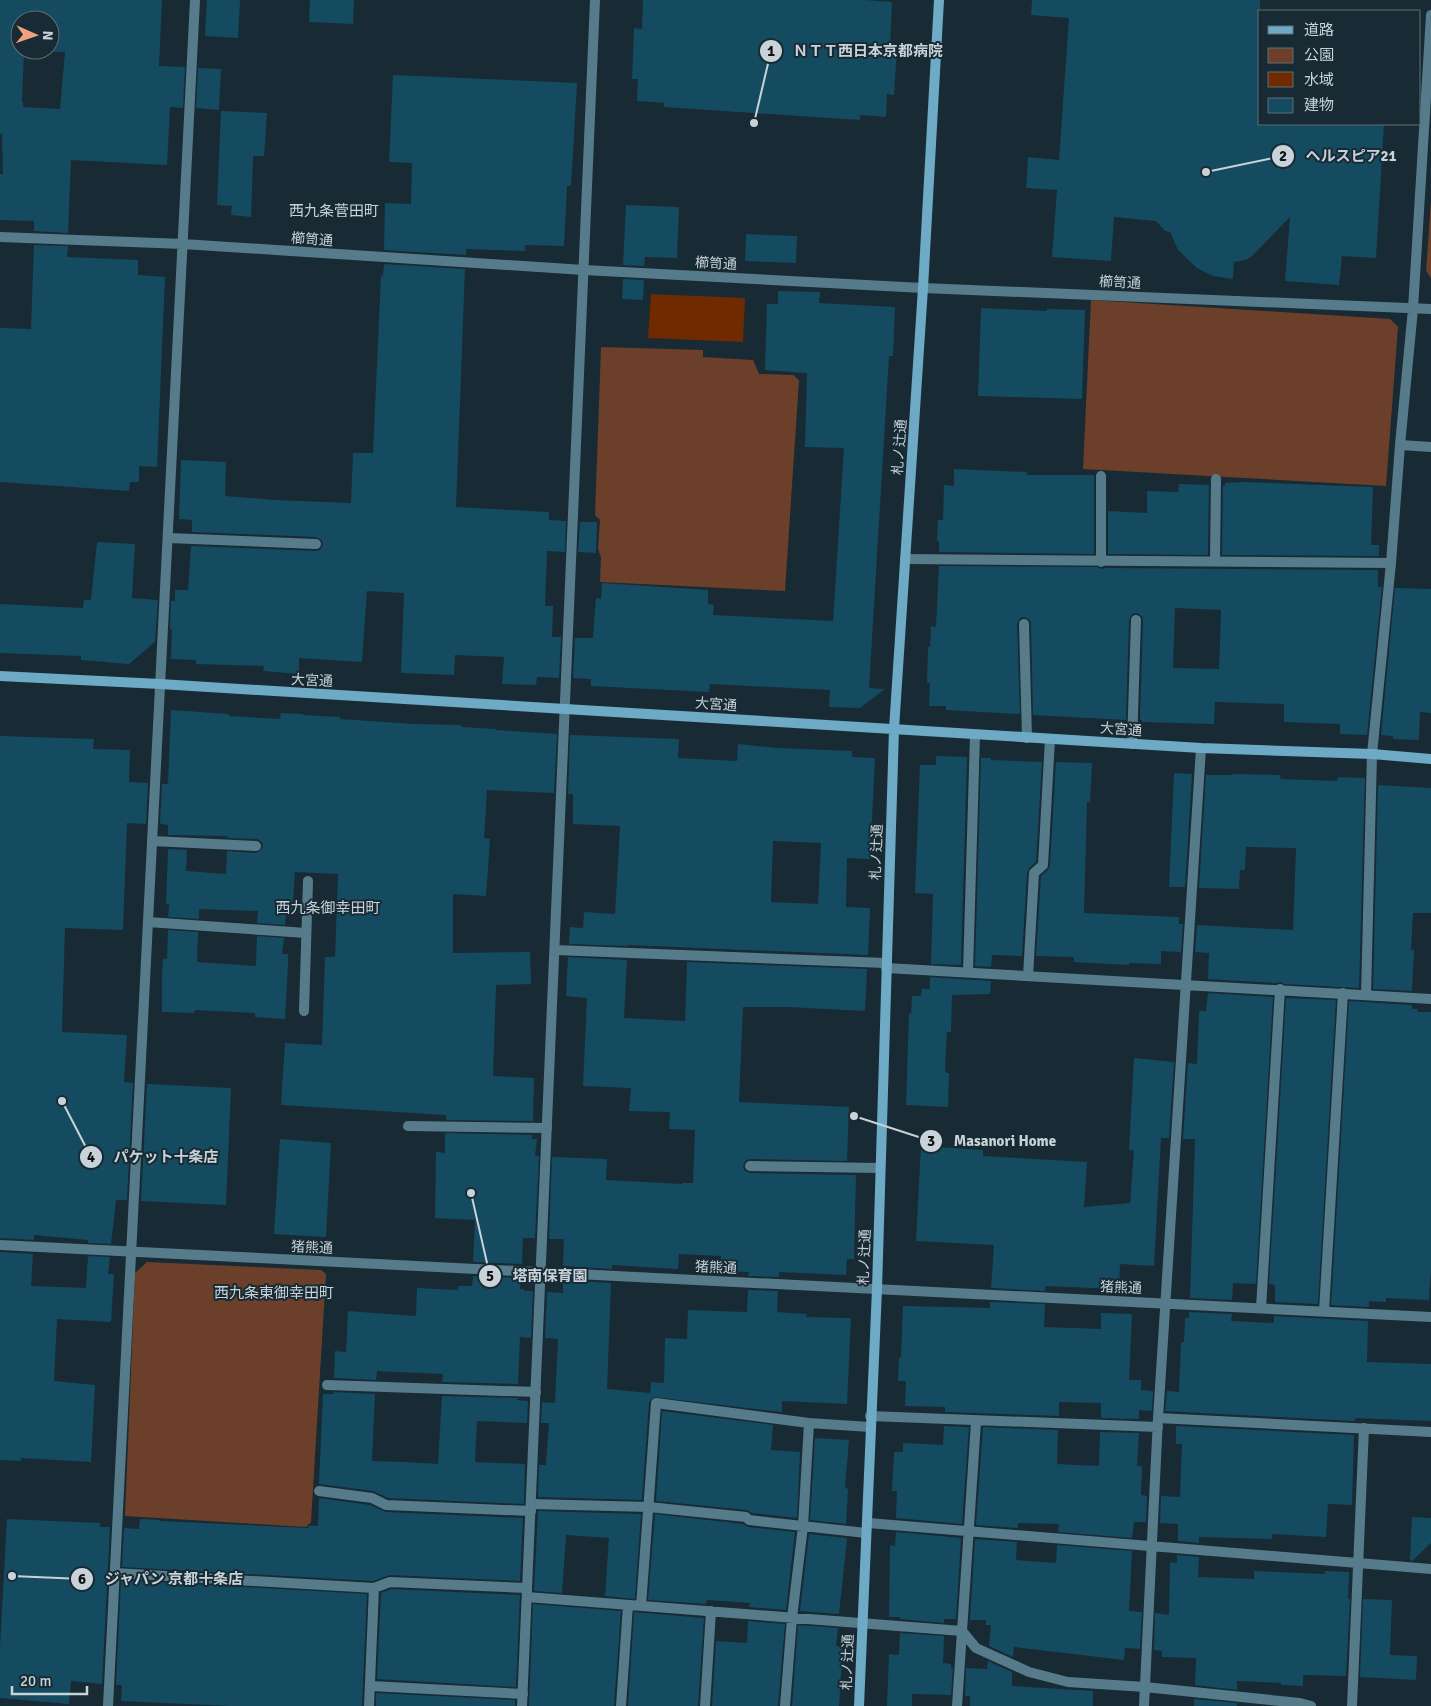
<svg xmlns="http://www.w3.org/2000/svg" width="1431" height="1706" font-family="Signika,'Noto Sans JP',sans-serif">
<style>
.green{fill:#6b3f2a}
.water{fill:#6f2a00}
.building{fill:#154b60;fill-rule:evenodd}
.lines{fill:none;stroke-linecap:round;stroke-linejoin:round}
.lane{stroke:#567b8b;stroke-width:10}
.street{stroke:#567b8b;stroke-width:10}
.secondary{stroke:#6eaac5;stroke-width:10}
.labels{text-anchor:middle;stroke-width:4;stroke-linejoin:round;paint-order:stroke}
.street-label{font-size:14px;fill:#c8d3d9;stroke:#182a33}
.neighbourhood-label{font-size:15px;fill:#c8d3d9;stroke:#182a33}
.leader{fill:none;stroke:#c8d3d9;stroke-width:2}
.callout-dot{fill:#c8d3d9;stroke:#182a33;stroke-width:2}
.mark-label{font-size:15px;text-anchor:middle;font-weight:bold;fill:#111}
.callout-label{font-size:15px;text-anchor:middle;font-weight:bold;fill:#c8d3d9;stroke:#182a33;stroke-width:4;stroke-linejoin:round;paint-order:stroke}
</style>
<rect width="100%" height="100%" fill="#182a33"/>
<path class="green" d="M1431,200V278L1426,271Z
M1091,300L1390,319L1398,327L1386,486L1083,469Z
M601,347L703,350V357L753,360L759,374L793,375L799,380L785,591L600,582L601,557L598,549L600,520L595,515Z
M147,1262L321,1270L326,1274L311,1522L306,1527L125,1516L135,1273Z"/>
<path class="water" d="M651,294L745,298L743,342L648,338Z"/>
<path class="building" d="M0,0H162L159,66L185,67L183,108L170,107L167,165L71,160L68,233L34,231V221L0,220V174H3L2,134H0ZM20,20H50V50H20ZM24,51L65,52L60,109L23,107V102H22Z
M207,0H240L238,38L205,36Z
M310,0H354L353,24L309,22Z
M643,0H866L892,2L890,47L897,48L894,95L887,94L886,117L860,115V120L664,107V103L637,101L638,79H632L634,28L642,29Z
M1032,0H1260V124H1384L1376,258L1342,256L1339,285L1285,281L1290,217L1252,256L1246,260L1234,262L1233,279L1213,276L1197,268L1178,250L1170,232L1165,231L1156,221L1114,217L1111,261L1052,257L1057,190L1026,188L1028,157L1059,160L1069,18L1031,15Z
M198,68L221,69L219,110L196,108Z
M393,75L577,83L571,186H567L564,246L525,245V251L466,249V255L384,250L385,203L411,204L412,163L389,162Z
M221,111L267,113L264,156H253L251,217L231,215L232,206L217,205Z
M626,205L679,207L677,258L645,257L644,266L623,265Z
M746,234L797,236L796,263L745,261Z
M34,245L68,246L67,257L138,260V275L165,277L157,467L139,466V482H130L129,491L0,482V328L31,329Z
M384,264L465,269L456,507L549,512V520L566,521L565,552L547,551L545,606H553L552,637H561L559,678L537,677L536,685L502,684L504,657L455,655L454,675L401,673L404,593L367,591L362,662L299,658V674L263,671L264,666L196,664V660L171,659L172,628L170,630L171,601H175V590H188L191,546L316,551L320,550L323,545L322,540L316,537L192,532V520L179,519L181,460L226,462L225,496L274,500L351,503L353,453H373L381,275L383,276Z
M623,279L644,280L643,300L622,299Z
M778,291L820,292L819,303L895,307L893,356H889L869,688L885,689L860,708L829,707L830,690L710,684L709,692L591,686V679L573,678L575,638H593L596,598L601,599L602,583L708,590V604L714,605L713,615L833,621L844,448L805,447L807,373L765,370L767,304H778Z
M981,308L1047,311V309L1085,310L1082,399L978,396Z
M954,469L1027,472V475H1094V554L939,552V541H937L938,520H943L944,485L954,486Z
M1243,482L1373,487L1371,545H1379V556L1222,555L1223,486H1225V483Z
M1179,484L1209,485L1208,555L1108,554V511L1147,513V491L1178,492Z
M580,522H597L596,553L578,552Z
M97,542L135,544L132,598L158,600L155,642L129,664L81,660V656L0,653V604L83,608L84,600H91Z
M939,566L1097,567L1101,569L1105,568L1378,570V587H1382L1367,735L1340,734V724L1284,722V704L1215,702L1214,724L1142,722V720H1140L1143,620L1142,616L1137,613L1132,614L1129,620L1126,720L1033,715L1031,624L1030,620L1024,617L1020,618L1017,624L1020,714L946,710V706H929L930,683H927L928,647H930L931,626L936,627ZM1175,608L1221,610L1219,669L1173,668Z
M1395,588L1431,589V713L1420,712L1419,740L1393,739V736L1381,735Z
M171,710L229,714V716L280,719L281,713L303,714V715L340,717V719L413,724L461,725V727L496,729V730L557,734L554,793L487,790L484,838L490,839L486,896L453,894V953L530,952L531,984L496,985L493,1076L534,1078L533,1121L446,1120V1115L281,1105L285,1043L322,1045L325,957H335L338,874L295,872L292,915H286L285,925L257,923L258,911L199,909V919L168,917L169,904H166L168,849L187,850L186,871L226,874L227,851L256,853L261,850L263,846L262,842L257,839L227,838L228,836L168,835V825L160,824L162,784H168Z
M570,735L679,739L678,758L737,761L738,744L777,748L852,751V757L875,758L870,859L847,858L846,907L870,908L868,955L628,945V946L569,944L570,927L583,928L584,912L615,914L620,826L573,824V794H568ZM773,841L821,843L818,904L771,902Z
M0,736L94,739L93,749L130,750L129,782L148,783L146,824L127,823L123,930L65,928L62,1032L127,1035L124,1082L133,1083L127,1200H116L111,1244L88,1243V1240L34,1235V1240L0,1238Z
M936,756L967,757L961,965L931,964L933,894L915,893L920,765H936Z
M981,758H991V760L1042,762L1036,862L1029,868L1027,873L1022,956L992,955L991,967L975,966Z
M1056,762L1092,763L1090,802H1087L1084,913L1179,917V924H1183L1181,952L1161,951V964L1129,963V965L1074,962V957L1036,956L1041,876L1048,870L1050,865Z
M1174,773L1192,774L1185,887H1169Z
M1233,774L1281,775L1280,779L1337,781L1338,777L1365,778L1359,988L1284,984L1281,982L1276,983L1208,979L1209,953L1195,952L1197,925L1293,930L1296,848L1246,847L1245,870H1240L1239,889L1199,888L1206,775H1233Z
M1378,785L1431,788V913H1413L1411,950H1414L1412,991L1373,989Z
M168,930L198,932L197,962L256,966L257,936L284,938L282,954H288V965L285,1019L255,1017V1013L195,1010L194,1013L162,1012V977L163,959H167Z
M568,957L627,960L624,1018L685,1021L687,962L867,969L865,1011L788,1007H743L739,1102L849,1107L847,1161L750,1159L746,1160L743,1165L744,1170L750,1173L856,1175L854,1259H847L846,1275L779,1272V1277L748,1276L749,1272L720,1271L721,1256L679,1254L678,1269L612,1265V1269L563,1266L564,1239H549L552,1157L607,1159L606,1180L682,1184V1183H693L695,1130L669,1129L670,1112L629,1111L631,1088L583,1086L587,998L566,996Z
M930,977L991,981L990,994L952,995L951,1032H947L945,1069L946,1073H949L948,1107L906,1105L909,1014H911L912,996H921L922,989H930Z
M1208,993L1273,997L1256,1284L1233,1283L1232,1300L1190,1298L1195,1139H1183L1188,1063L1197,1064L1199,1011H1206Z
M1286,998L1336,1000L1318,1304L1275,1302V1285L1269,1284Z
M1349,1001L1412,1005V1009H1418L1417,1012H1431V1269L1429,1300L1386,1298V1302L1369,1301V1307L1331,1305Z
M1134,1058L1174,1062L1169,1138H1161L1154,1266L1120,1264L1119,1289L1045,1286V1291L991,1288L994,1245L916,1241L921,1146L983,1150V1156L1087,1162L1084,1207L1130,1203L1134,1150H1129Z
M147,1084L231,1088L226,1205L141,1201Z
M445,1133L532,1135V1139H537L535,1156H539L535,1238H523L522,1264L473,1262L475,1220L435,1218L436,1152L445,1153Z
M280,1139L331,1143L326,1237L274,1234Z
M0,1252L33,1254L31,1286L86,1288L88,1256L110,1257L108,1274H114L111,1322L57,1319L54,1381L95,1385L91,1462L21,1458V1461L0,1460Z
M473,1276L521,1278L520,1289H524V1291H533L531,1338L520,1337L518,1384L442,1382L443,1374L377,1371L376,1380L334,1378L335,1351L346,1352L348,1311L416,1316L417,1288L458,1290V1286H472Z
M563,1280L611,1283L607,1389L650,1393L651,1382L664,1383L665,1338L687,1339L688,1310L747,1312L748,1290L778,1291L777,1312L807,1314L806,1317L851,1318L847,1404L782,1401V1412L654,1397L649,1402L642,1500L538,1497L539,1465H546L549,1423H541L542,1402L555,1403L558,1339L545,1338L547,1292L563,1293Z
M990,1302L1045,1304L1044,1327L1101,1329V1313L1132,1314L1129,1380H1141V1390L1153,1391L1152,1411L1139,1410V1419L1101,1418V1403L1059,1402V1416L945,1412V1407L905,1406L906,1381H898L899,1358H901L903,1306L990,1308Z
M1189,1312L1232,1314L1231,1321L1274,1323V1316L1368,1321L1367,1362L1431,1364V1421L1355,1418V1421L1165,1411L1167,1391L1179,1392L1181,1342H1184L1185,1318H1189Z
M334,1392L375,1394L372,1461L405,1462L438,1464L442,1396L517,1398V1400L528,1401L527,1423L477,1421L475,1462L525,1464L524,1504L388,1498L373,1491L319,1484L323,1394H334Z
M662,1411L773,1425L771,1450L800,1452L797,1518L752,1513L747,1510L656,1501Z
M944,1426L969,1427L962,1524L896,1518L897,1491H892L894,1452H903V1443L943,1445Z
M1176,1426L1354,1435L1352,1505L1328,1504L1326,1537L1272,1534V1539L1199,1537V1543L1178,1541V1524L1160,1523L1161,1496L1180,1497L1182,1444H1176Z
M983,1427L1058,1430L1057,1464L1099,1466L1100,1432L1139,1433L1137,1466H1142L1141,1495L1147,1496L1146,1522H1134L1132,1538L1058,1532L1059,1524L1018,1523V1528L976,1525Z
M815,1438L849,1440L845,1488L848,1489L846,1524L810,1520Z
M319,1498L370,1505L386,1512L523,1518L520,1581L390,1575L373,1581L122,1567L124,1528L139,1529L140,1519L160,1520V1521L308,1528V1526H318Z
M538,1511L641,1514L635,1599L605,1596L609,1538L566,1535L562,1593L534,1591Z
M655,1514L743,1524L748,1527L795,1532L786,1610L749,1607L750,1603L707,1600L706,1604L648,1600Z
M1412,1517L1431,1518V1543L1412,1561L1410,1560Z
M7,1519L100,1523V1527H110L102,1684L71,1681L69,1704L0,1698V1648Z
M896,1532L961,1538L956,1619H944V1623L900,1619V1617H889L890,1545L895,1546Z
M809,1534L846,1538L847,1539L839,1614L800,1611Z
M975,1539L1017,1542L1016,1560L1056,1563L1057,1545L1132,1551L1129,1611L1142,1612L1140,1649L1125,1648L1124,1660L1014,1647L1013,1657L989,1646L991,1625H986V1620H970Z
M1177,1555L1199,1557L1198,1577L1254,1579V1571L1325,1574V1571L1349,1572L1348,1599H1350L1346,1676L1303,1675V1686L1281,1685V1683L1237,1681V1690L1195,1685L1196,1658L1162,1657V1651L1154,1650L1155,1613L1169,1615L1170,1562L1177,1563Z
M121,1580L367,1594L362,1706H231L121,1701L122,1685H116Z
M391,1589L520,1595L516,1687L377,1679L381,1593Z
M1363,1599L1392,1600L1390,1655L1417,1656L1416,1680L1360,1677Z
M533,1604L621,1611L614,1706H529Z
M634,1612L704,1618L698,1706H628Z
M748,1621L785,1624L778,1706H712L716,1641L747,1643Z
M798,1625L838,1628L836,1646L843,1647L839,1706H792Z
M900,1633L944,1636L943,1663L951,1664V1668H953L951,1695L912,1694V1706H887L889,1654L899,1655Z
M988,1661L1012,1672V1686L1093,1691V1706H970V1696H965L966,1668L987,1669Z
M376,1693L515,1700V1706H376Z
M1194,1699L1237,1703V1706H1194Z"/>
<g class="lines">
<path class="lane" d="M1400,445L1431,447
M168,538L316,544
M905,559L1391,563
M1215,561L1216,479
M1101,562V476
M1024,624L1027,738
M1132,744L1136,620
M152,841L256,846
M148,922L306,933
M555,950L886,963
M968,972L975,735
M1028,976L1034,873L1043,865L1050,739
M1366,995L1372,754
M304,1011L308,881
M408,1126L547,1128
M750,1166L880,1168
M1261,1308L1280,989
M1324,1311L1343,993
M327,1385L536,1392
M1158,1418L1431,1432
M319,1491L372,1498L386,1505L531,1511
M531,1504L649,1507L746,1517L749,1520L866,1533
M115,1573L374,1588L390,1582L527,1588
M527,1597L962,1631
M641,1606L656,1403L809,1423L870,1427
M371,1686L523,1694
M369,1706L374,1588
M621,1706L628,1605
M705,1706L711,1611
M785,1706L792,1618L803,1526L809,1423"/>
<path class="street" d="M0,237L183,244L584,270L923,288L1431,309
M1372,754L1391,563L1400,445L1413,309L1431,15
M886,968L1431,999
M0,1245L1431,1317
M870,1416L1158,1427
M868,1523L1431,1569
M962,1631L976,1648L1029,1672L1068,1682L1145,1687L1300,1703L1311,1706
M108,1706L195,0
M522,1706L595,0
M957,1706L976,1422
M1144,1706L1158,1418L1201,748
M1352,1706L1364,1428"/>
<path class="secondary" d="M0,676L160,684L1201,748L1372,754L1431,759
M859,1706L877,1289L894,729L923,288L939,0"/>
</g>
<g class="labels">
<g class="street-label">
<text transform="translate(312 239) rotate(4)" y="5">櫛笥通</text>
<text transform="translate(716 263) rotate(3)" y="5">櫛笥通</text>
<text transform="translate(1120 282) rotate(3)" y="5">櫛笥通</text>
<text transform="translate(899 447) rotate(-86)" y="5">札ノ辻通</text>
<text transform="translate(312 680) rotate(3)" y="5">大宮通</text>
<text transform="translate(716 704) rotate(4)" y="5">大宮通</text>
<text transform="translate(1121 729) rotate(4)" y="5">大宮通</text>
<text transform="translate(876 852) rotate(-88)" y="5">札ノ辻通</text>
<text transform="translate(312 1247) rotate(3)" y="5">猪熊通</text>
<text transform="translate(864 1257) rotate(-88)" y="5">札ノ辻通</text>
<text transform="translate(716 1267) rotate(3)" y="5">猪熊通</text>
<text transform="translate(1121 1287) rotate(3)" y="5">猪熊通</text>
<text transform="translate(847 1662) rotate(-88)" y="5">札ノ辻通</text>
</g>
<g class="neighbourhood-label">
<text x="334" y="216">西九条菅田町</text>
<text x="328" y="913">西九条御幸田町</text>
<text x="274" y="1298">西九条東御幸田町</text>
</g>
</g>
<path class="leader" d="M754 123L771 51M1206 172L1283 156M854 1116L931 1141M62 1101L91 1157M471 1193L490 1276M12 1576L82 1579"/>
<g class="callout-dot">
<circle cx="754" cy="123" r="5"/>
<circle cx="1206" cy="172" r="5"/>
<circle cx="854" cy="1116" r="5"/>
<circle cx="62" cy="1101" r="5"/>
<circle cx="471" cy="1193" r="5"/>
<circle cx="12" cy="1576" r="5"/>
<circle cx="771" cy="51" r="12"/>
<circle cx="1283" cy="156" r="12"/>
<circle cx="931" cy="1141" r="12"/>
<circle cx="91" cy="1157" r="12"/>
<circle cx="490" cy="1276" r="12"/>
<circle cx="82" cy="1579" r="12"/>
</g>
<g class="mark-label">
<text x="771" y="56">1</text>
<text x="1283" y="161">2</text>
<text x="931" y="1146">3</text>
<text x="91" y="1162">4</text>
<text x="490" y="1281">5</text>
<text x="82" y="1584">6</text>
</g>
<g class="callout-label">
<text x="868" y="56">ＮＴＴ西日本京都病院</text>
<text x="1351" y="161">ヘルスピア21</text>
<text x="1005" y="1146">Masanori Home</text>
<text x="166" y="1162">パケット十条店</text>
<text x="550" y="1281">塔南保育園</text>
<text x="174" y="1584">ジャパン 京都十条店</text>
</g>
<rect x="1258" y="10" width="162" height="115" fill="#182a33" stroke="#5e6e75"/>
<rect x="1268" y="26" width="25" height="8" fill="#6eaac5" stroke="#5e6e75"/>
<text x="1304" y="35" font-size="15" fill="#c8d3d9">道路</text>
<rect x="1268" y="48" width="25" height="15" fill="#6b3f2a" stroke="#5e6e75"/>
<text x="1304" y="60" font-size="15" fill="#c8d3d9">公園</text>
<rect x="1268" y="72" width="25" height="15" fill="#6f2a00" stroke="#5e6e75"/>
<text x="1304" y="85" font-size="15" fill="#c8d3d9">水域</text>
<rect x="1268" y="98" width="25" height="15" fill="#154b60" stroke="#5e6e75"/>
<text x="1304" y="110" font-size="15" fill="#c8d3d9">建物</text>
<g transform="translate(35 35) rotate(92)"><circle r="24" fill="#182a33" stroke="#5e6e75"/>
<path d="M0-4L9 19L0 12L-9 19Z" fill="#f1a17d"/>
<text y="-8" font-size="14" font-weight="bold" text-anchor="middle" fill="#c8d3d9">N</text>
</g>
<path d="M12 1686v8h75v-8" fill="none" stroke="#c8d3d9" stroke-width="2.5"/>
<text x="20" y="1686" font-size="15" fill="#c8d3d9" stroke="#182a33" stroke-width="4" paint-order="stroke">20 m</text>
</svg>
